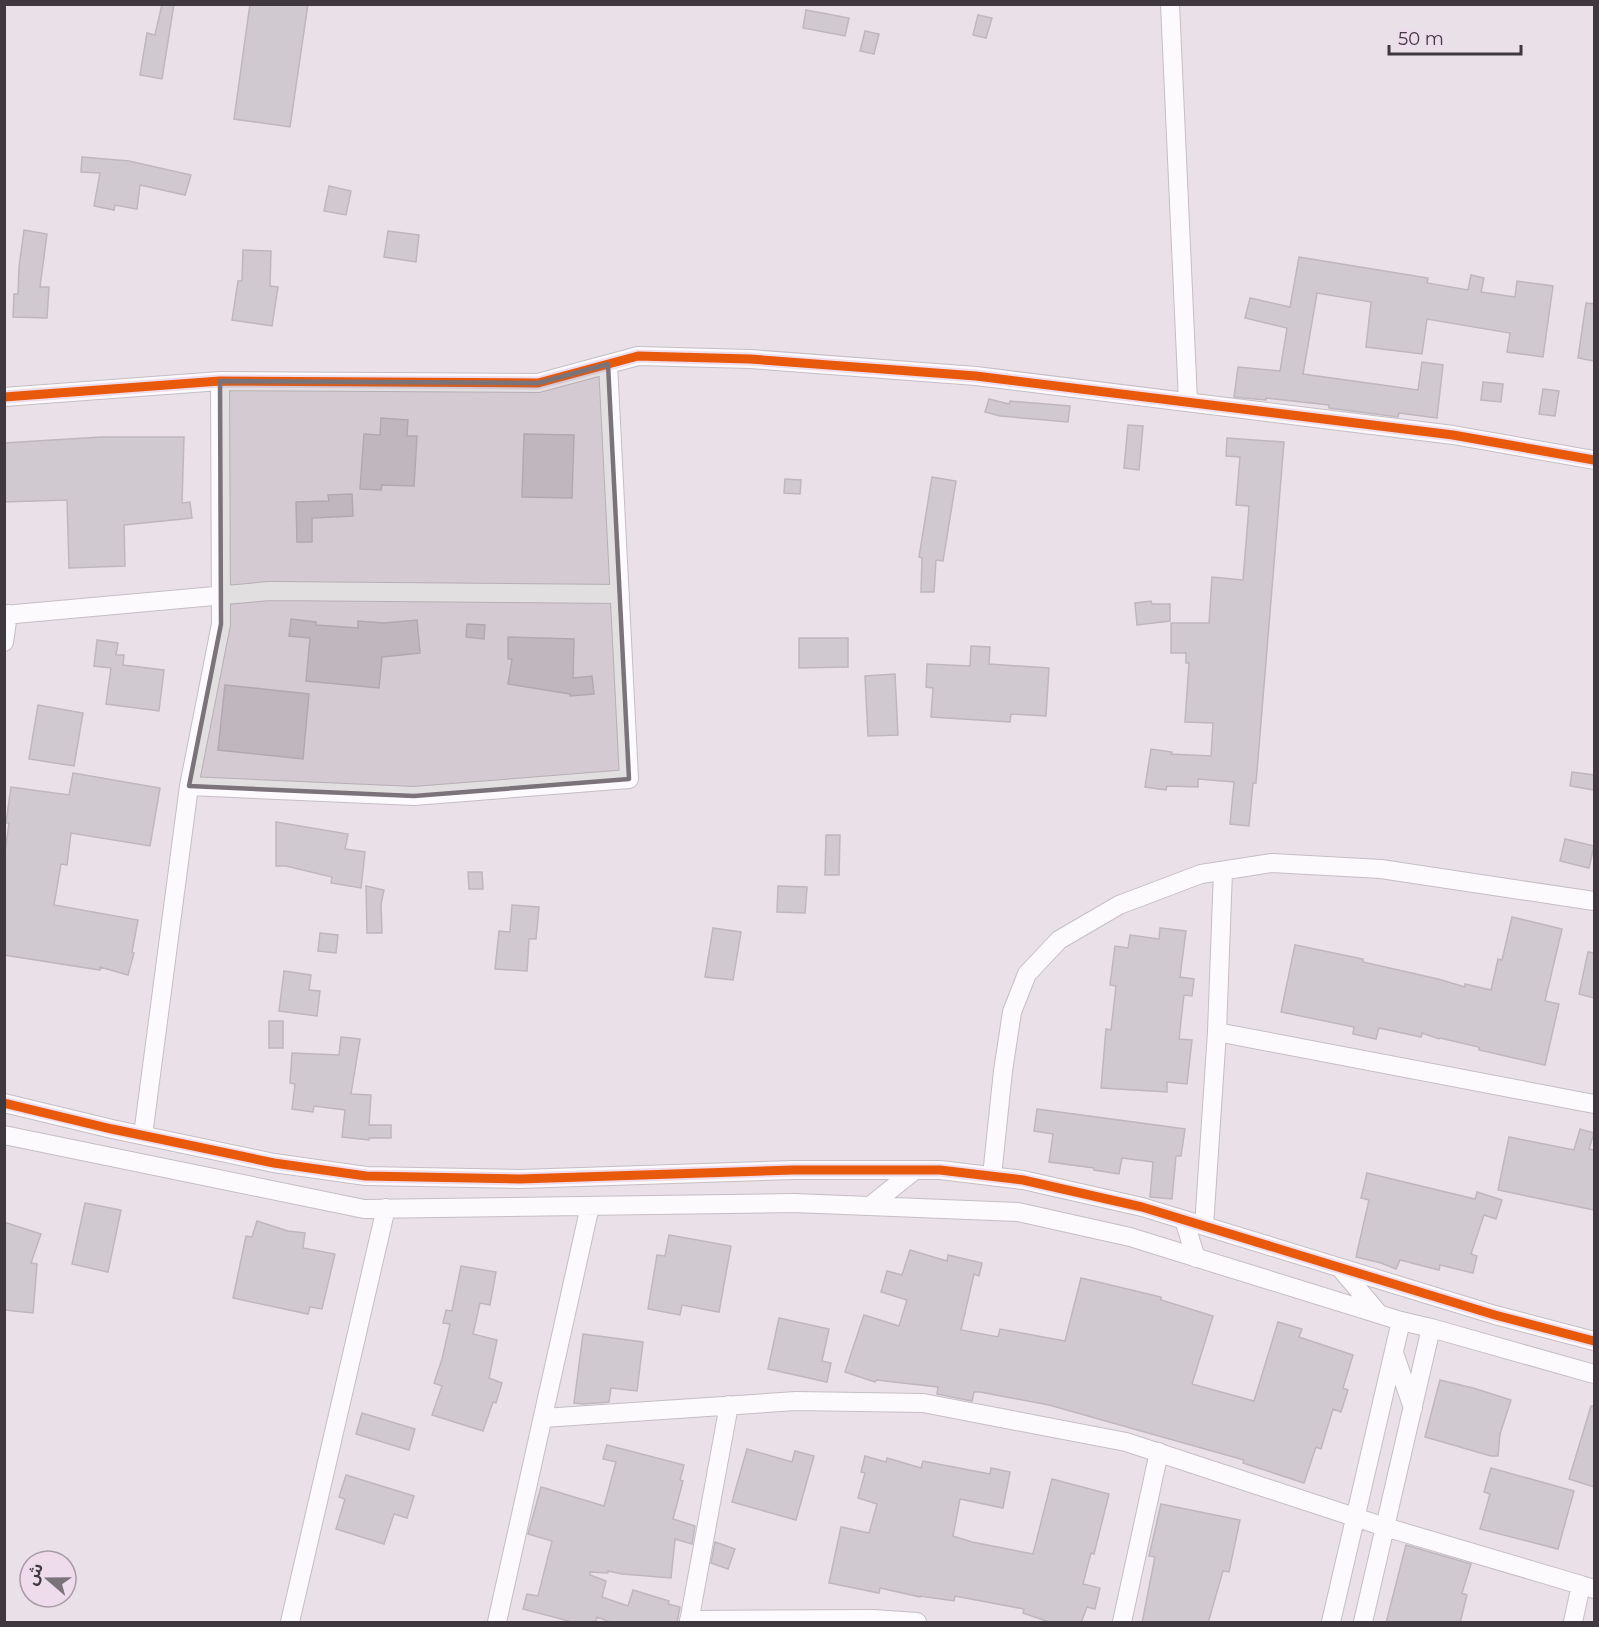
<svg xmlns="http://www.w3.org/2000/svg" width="1599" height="1627" font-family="Montserrat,'Noto Sans Arabic',sans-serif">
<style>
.building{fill:#d1c9d0;stroke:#bfb7be;stroke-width:1.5}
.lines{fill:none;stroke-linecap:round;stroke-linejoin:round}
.minor-casing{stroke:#c5bec5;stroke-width:20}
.minor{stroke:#fcfafc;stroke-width:18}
.cycleway-casing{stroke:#eedcec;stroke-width:13}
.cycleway{stroke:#e8590c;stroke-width:9}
.marked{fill:#7b737a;fill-opacity:0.2;stroke:#7b737a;stroke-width:4.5;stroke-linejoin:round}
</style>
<rect width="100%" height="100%" fill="#eae0e8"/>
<path class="building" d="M162,4H174L162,79L140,75L147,33L155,35Z
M250,4H308L290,127L234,119Z
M806,10L849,18L845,36L803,28Z
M978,15L992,18L986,38L973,35Z
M865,31L879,34L874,54L860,51Z
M82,157L129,161L191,175L185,195L140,185L137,209L115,205L114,210L94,206L100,173L81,172Z
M329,186L351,191L346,215L324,211Z
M24,230L47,234L40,287H49L47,318L13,317L14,294H18L19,267Z
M388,231L419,235L416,262L384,257Z
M243,250L271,251L270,286L278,287L272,326L232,320L238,281H242Z
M1299,257L1428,278L1427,283L1468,290L1471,275L1484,278L1481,292L1515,297L1517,281L1553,286L1543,357L1507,352L1510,333L1427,319L1422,354L1366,347L1371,302L1317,293L1303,374L1418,390L1422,362L1443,365L1437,418L1399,413L1398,417L1329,408V405L1266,398V400L1234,397L1238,367L1280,371L1287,328L1245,318L1250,298L1290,307Z
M1586,303L1594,304V361L1578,358Z
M1483,382L1503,384L1501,402L1481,400Z
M1543,389L1559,391L1555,416L1539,414Z
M989,399L1009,404L1010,401L1070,406L1068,422L1000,416L985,412Z
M381,418L408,420L407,436H417L414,486L382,485L381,490L360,489L364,434L380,435Z
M1128,425L1143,426L1139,470L1124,468Z
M524,434L574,435L572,498L522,497Z
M101,437H184L182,503L190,502L192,518L124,525L125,566L69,568L67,500L4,502V443Z
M1227,438L1284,442L1256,783H1253L1249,826L1230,824L1234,782L1198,779V787L1167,786L1166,790L1145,787L1151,749L1172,752L1171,754L1211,756L1213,723L1185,722L1189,663H1186V653H1171V623H1209L1212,577L1243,580L1249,506L1236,505L1240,457L1226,456Z
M932,477L956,481L943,561L936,560L934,592H921L922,558L919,557Z
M785,479L801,480L800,494L784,493Z
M352,494L353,516L312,518V542H297L296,502L329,501L328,495Z
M1151,601L1152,604H1170V621L1137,625L1135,603Z
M291,619L316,622V625L358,628V621L384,623L417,620L420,653L382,657L379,688L306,681L310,638L289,636Z
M467,624L485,625L484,639L466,637Z
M508,637L574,639L573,678L592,676L594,694L570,696V694L508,684L512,659H508Z
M799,638H848V667L799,668Z
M97,640L118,643L116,655H124L123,665L164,670L159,711L106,704L111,668L94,666Z
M971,646L990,647L989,664L1049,668L1046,716L1011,714L1010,722L931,717L933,688L926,687L927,664L970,666Z
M895,674L898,735L868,736L865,676Z
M225,685L309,694L303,759L218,750Z
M38,705L83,713L74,766L29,759Z
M1572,772L1594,775V790L1570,786Z
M73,773L160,788L150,846L71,833L67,865L61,864L54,905L138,920L132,952L134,953L128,975L100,967V970L4,955V860L9,823H6L11,787L69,795Z
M276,822L348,834L345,849L365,852L361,888L331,883L332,877L286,866H276Z
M826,835H840L839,875H825Z
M1565,839L1594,846L1589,868L1560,861Z
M468,872H482L483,889H469Z
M366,886L384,890L381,904L382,933H367Z
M778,886L807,887L805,913L777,912Z
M512,905L539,907L536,939H529L527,971L495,969L499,931L510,932Z
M1512,917L1562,929L1545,1001L1559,1004L1545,1065L1479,1050V1047L1440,1038L1439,1039L1422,1033L1421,1037L1379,1028L1376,1039L1353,1034L1354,1027L1281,1012L1295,945L1363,959V962L1438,979L1465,987V984L1491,990L1498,959L1502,960Z
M713,928L741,932L733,980L705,977Z
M1160,928L1186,931L1180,977L1194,979L1192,996L1184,995L1179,1039L1192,1040L1187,1084L1167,1082V1092L1101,1088L1106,1029L1111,1030L1116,986L1110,985L1115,946L1128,948L1130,935L1159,939Z
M320,933L338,935L336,953L318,951Z
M1588,952L1594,953V998L1579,994Z
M284,971L311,975L309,990L320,991L317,1016L279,1011Z
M269,1021H283V1048H269Z
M341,1037L360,1039L351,1094L371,1095L369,1125H391V1138H369V1140L342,1137L345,1110L314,1106L313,1112L292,1109L295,1084L290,1083L292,1053L339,1055Z
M1037,1109L1185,1129L1181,1156H1176L1172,1199L1150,1197L1153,1162L1122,1158L1119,1174L1094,1170V1168L1049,1162L1053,1134L1034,1131Z
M1580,1129L1594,1133L1589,1149L1594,1150V1210L1498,1190L1509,1137L1574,1150Z
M1367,1173L1475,1199L1477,1192L1502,1200L1496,1219L1484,1215L1471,1254L1477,1256L1473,1273L1440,1265L1439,1270L1400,1260L1396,1269L1381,1263L1356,1257L1369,1200L1361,1198Z
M85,1203L121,1210L108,1272L72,1264Z
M257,1221L288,1231L305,1233L303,1248L335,1254L322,1309L310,1307L308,1314L233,1298L246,1236L252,1237Z
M4,1222L41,1234L31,1263L37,1264L33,1313L5,1310Z
M669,1235L731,1246L719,1312L682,1305L680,1315L648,1309L657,1255L665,1256Z
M910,1250L947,1261L948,1255L982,1263L979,1276L974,1274L961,1330L998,1337L1000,1329L1065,1341L1081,1278L1161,1297V1300L1213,1316L1192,1384L1254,1401L1278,1322L1302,1329L1299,1337L1353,1355L1343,1388L1348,1390L1341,1412L1333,1409L1321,1449L1316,1447L1304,1483L1243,1463L1244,1460L1049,1405L980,1392H974L972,1401L937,1394L938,1387L876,1380L875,1382L845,1372L864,1315L899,1326L907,1300L881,1292L887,1271L902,1275Z
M461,1266L496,1272L490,1305L480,1303L473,1334L497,1340L489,1378L502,1383L496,1403L493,1402L483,1431L432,1415L442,1386L434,1383L442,1359L450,1324L443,1323L446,1310L452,1311Z
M779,1318L829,1329L822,1361L831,1363L827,1382L768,1369Z
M583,1334L643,1342L637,1391L611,1388L609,1402L583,1404L574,1403Z
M1440,1380L1473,1388L1511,1400L1500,1434L1498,1456H1491L1425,1437Z
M1591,1406H1594V1487L1569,1479Z
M362,1413L415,1429L409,1450L356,1434Z
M607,1445L684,1465L680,1480L683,1481L673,1519L695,1526L692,1544L675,1539L671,1578L622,1574L608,1571V1573L590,1572V1575L606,1581L602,1597L628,1606L633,1590L669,1601L668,1604L680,1607L677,1623H613L597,1617L595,1623H576L523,1609L527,1594L538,1596L552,1541L528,1534L541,1487L604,1506L616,1462L603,1459Z
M747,1449L792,1462L795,1451L814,1456L796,1520L732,1502Z
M865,1456L886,1462L887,1458L921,1468L923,1461L990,1474L991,1468L1010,1472L1003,1508L960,1499L953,1536L972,1542L1033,1554L1052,1479L1109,1494L1094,1554L1091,1553L1083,1584L1100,1588L1095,1609L1087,1607L1081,1623H1052L1023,1613L1024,1609L955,1596L954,1601L920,1596V1597L880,1588L879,1593L829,1583L841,1527L869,1533L877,1504L858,1498L865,1473L861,1472Z
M1491,1468L1574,1491L1558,1549L1480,1529L1490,1494L1484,1492Z
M346,1475L414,1496L407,1518L394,1514L384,1544L336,1529L345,1499L339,1497Z
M1161,1504L1240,1520L1229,1572L1223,1571L1208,1623H1142L1155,1557L1149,1556Z
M715,1542L735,1549L728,1569L711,1563Z
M1406,1545L1471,1564L1462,1593L1467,1595L1460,1623H1386Z"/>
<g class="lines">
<defs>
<path id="minor" d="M1170,4L1188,401
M4,397L220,381L538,383L638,356L750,359L976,376L1453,435L1594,460
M4,615L269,591L620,594
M4,642L8,614
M189,786L414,796L629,779L608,364
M1217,1032L1594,1104
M4,1103L112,1129L274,1163L366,1176L520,1179L793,1170H940L1023,1180L1142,1207L1495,1315L1594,1341
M4,1135L364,1209L794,1203L1018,1212L1130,1237L1401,1321L1431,1328L1594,1374
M143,1135L189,786L221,624L220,381
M992,1176L1003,1071L1012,1012L1027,974L1059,940L1119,905L1201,874L1272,863L1381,869L1594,901
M870,1206L915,1170
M1184,1220L1196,1258
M1204,1226L1217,1032L1223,871
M1340,1268L1379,1314
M1394,1353L1413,1408
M543,1418L796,1401L923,1403L1126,1442L1385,1527L1581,1585
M689,1620L873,1619L917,1622
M290,1622L386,1208
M497,1622L590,1206
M689,1622L729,1405
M1122,1622L1159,1452
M1331,1622L1401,1321
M1363,1622L1431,1328
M1573,1622L1581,1585L1594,1589"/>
</defs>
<use href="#minor" class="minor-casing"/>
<use href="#minor" class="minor"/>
<defs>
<path id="cycleway" d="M4,397L220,381L538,383L638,356L750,359L976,376L1453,435L1594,460
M4,1103L112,1129L274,1163L366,1176L520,1179L793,1170H940L1023,1180L1142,1207L1495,1315L1594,1341"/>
</defs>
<use href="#cycleway" class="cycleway-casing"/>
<use href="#cycleway" class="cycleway"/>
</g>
<path class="marked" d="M608,364L629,779L414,796L189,786L221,624L220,381L538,383Z"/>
<rect width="1599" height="1627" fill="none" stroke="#3f383e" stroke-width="12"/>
<g transform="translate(48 1579) rotate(290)"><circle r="28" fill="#eedcec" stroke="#a89aa6" stroke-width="1.5"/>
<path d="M0-4.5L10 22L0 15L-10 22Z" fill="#7b737a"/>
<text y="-9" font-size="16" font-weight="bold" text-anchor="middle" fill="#3f383e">ش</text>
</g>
<path d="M1389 45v9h132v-9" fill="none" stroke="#3f383e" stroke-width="3"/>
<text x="1398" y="45" font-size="18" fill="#3f383e" stroke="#eedcec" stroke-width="4.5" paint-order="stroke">50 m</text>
</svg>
